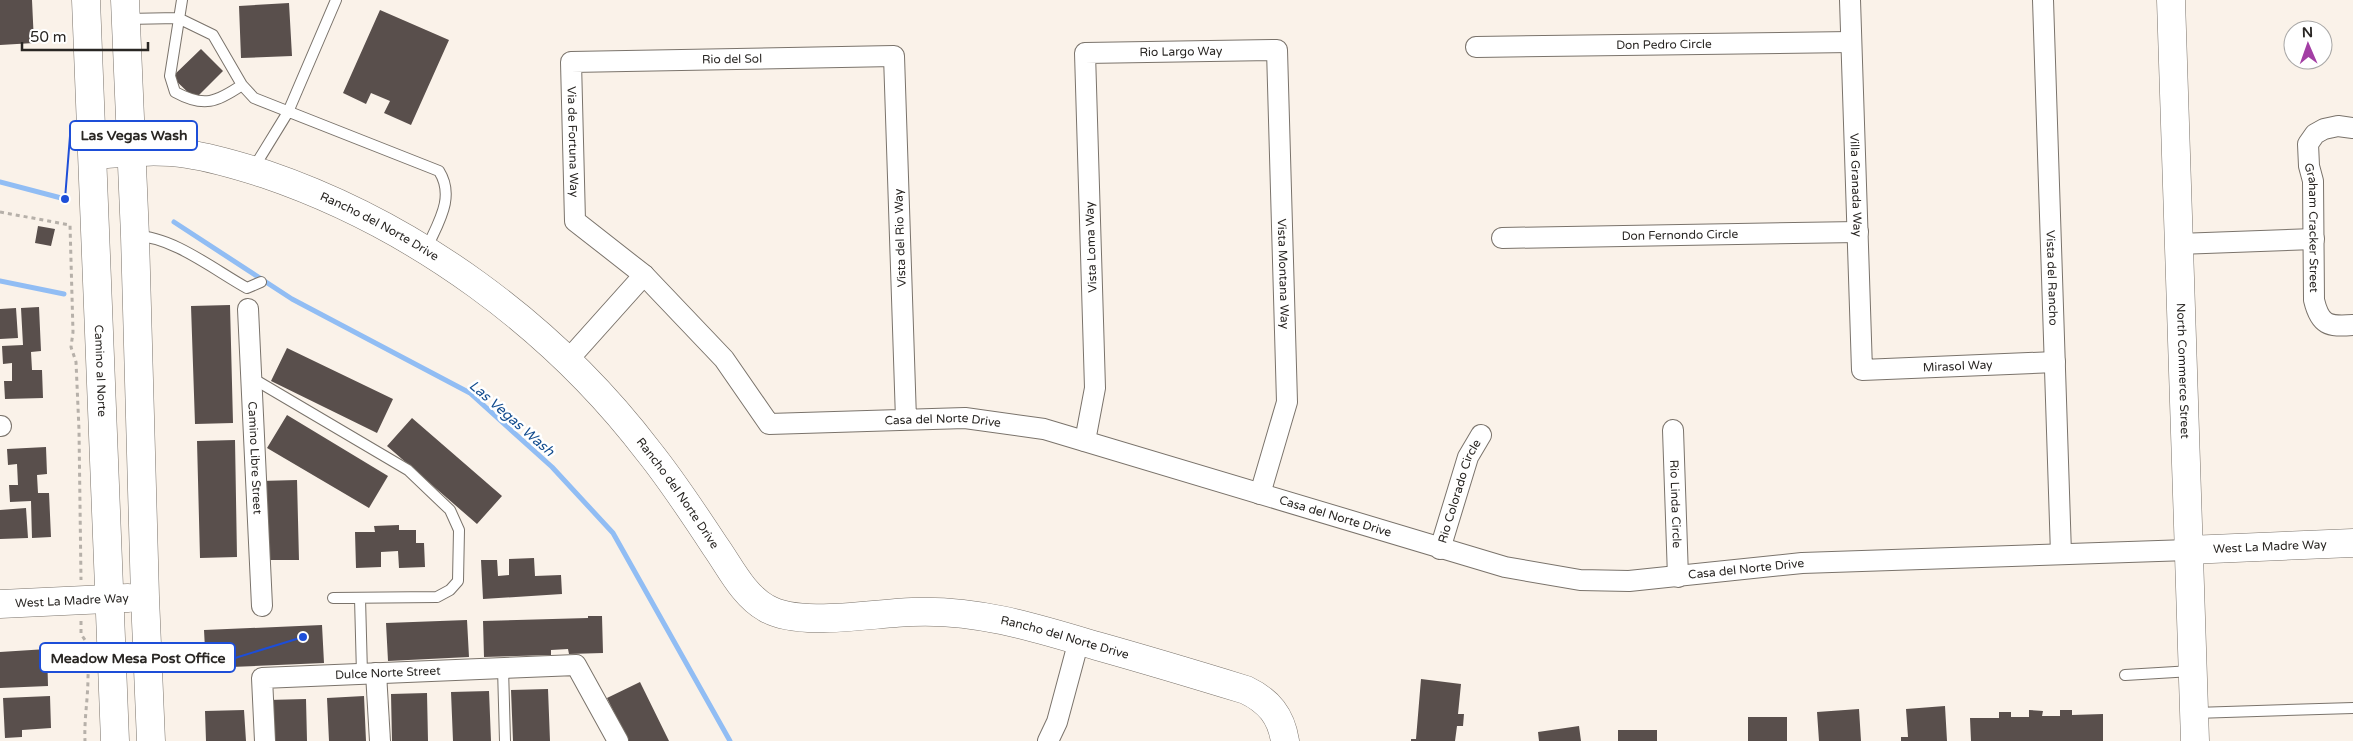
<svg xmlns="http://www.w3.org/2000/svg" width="2353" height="741" font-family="'Varela Round',sans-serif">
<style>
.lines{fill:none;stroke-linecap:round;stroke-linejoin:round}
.stream{stroke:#91bdf4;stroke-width:5}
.building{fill:#594f4c}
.lane-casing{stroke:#7a736b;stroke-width:12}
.street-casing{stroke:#7a736b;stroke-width:22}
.secondary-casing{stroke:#7a736b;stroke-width:29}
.path{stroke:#b6b0a9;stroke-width:3;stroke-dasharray:4 4;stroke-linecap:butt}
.lane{stroke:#fff;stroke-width:10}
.street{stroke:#fff;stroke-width:20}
.secondary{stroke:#fff;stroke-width:28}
.labels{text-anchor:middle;stroke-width:5;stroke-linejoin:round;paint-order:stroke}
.street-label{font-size:12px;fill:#292623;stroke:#fff}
.water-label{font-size:14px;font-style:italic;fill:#144d8f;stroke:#fff}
.leader{fill:none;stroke:#1d4ed8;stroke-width:2}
.callout-dot{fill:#1d4ed8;stroke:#fff;stroke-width:2}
.callout{fill:#fff;stroke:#1d4ed8;stroke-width:2}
.callout-label{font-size:14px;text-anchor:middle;font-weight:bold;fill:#292623}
</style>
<rect width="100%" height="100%" fill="#faf2e9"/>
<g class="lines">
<path class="stream" d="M0,182L65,199
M174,222L292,299L470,393L552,467L613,533L730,741
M0,281L64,294"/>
</g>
<path class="building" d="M0,0H32L34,43L0,45Z
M289,3L292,56L241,58L239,6Z
M380,10L449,40L411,125L384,113L390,101L371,93L366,104L343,93Z
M201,49L223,71L195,99L172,77Z
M38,226L55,229L51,246L35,243Z
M230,305L233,423L195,424L191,306Z
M39,307L41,351L31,352L32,370H42L43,398L5,399L4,381H12V363L3,364L2,346L23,345L21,308Z
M16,308L18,338L0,339V309Z
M287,348L393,399L377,433L271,381Z
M287,415L388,476L369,508L267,448Z
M412,418L502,496L477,524L387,446Z
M235,440L237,557L200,558L197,441Z
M46,447L47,474L37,475L38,493H49L51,537L32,538L31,501L10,502L9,485H18L17,464L8,465L7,449Z
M297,480L299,560H262L260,481Z
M26,508L28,538L0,539V510Z
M399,525V530H416V543H424L425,567L399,568L398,551L381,552V567L356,568L355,532H375L374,526Z
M534,558L535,576L561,575L562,594L483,599L481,560H497L498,576L509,575V559Z
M588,616H602L603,653L569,654L568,649L551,650V655L484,657L483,621L588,618Z
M467,620L469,657L388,661L386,623Z
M322,625L324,663L206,668L204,630Z
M47,649L48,686L0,688V652Z
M1421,679L1461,684L1458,714H1464L1463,726H1457L1455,741H1411V739H1416Z
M640,682L669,741H628L607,698Z
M548,689L550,741H513L511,690Z
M489,691L491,741H453L451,692Z
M427,693L428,741H392L391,694Z
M50,696L51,728L22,730V737L5,738L3,698Z
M364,696L366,741H329L327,698Z
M306,699L307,741H269L268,700Z
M1945,706L1947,741H1901V737H1908L1906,709Z
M1859,709L1861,741H1819L1817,712Z
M244,710L246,741H206L205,711Z
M2029,710L2043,711L2042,716H2060V710H2072V715L2103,714V741H1971L1970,718H1999V712H2011V717H2029Z
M1748,717H1787V741H1748Z
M1579,726L1581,741H1539L1538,732Z
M1618,730H1657V741H1618Z"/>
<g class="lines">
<defs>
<path id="lane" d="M182,0L170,76L175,92C204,108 217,102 242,85
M126,19L178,18L213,35L242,85L254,98L439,171C456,198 437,224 426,250
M253,169L288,112L336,0
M136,236C172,236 216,271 247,288L261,282
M252,378L408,470L450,510L459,530L458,581L450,590L437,597L333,598
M360,598L362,674
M503,668L505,741
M2125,675L2192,671
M2195,713L2353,708"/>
<g id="street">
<path id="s1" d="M1850,0L1862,370L2055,362"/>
<path id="s2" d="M2043,0L2061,554"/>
<path id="s3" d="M1476,47L1851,42"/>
<path id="s4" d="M2353,128L2338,126L2324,129L2315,134L2308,144L2309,166L2313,181L2314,300C2320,325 2328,327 2353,325"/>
<path id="s5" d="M1502,238L1858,232"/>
<path d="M2178,244L2314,239"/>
<path id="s6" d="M248,309L262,606"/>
<path d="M567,361L644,275"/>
<path id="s7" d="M906,419L894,56L571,62L575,221L644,275L724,359L769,424L965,418L1044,429L1505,567L1580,580L1629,581L1802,563L2188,550"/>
<path d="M0,426H1"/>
<path id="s8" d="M1673,430L1678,577"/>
<path id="s9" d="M1085,441L1095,388L1085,53L1277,50L1287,402L1260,494"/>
<path id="s10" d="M1440,549L1468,457L1481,435"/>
<path d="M376,673L380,741"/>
<path id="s11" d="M265,741L262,678L576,665L618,741"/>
<path d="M1048,741L1057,722L1079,640"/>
</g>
<g id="secondary">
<path id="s12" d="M86,0L115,741"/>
<path d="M125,0L135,236L145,597L151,741"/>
<path id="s13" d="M2171,0L2195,741"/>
<path id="s14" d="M93,155C124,153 156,149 187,154C214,158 240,166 265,174C415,225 553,326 649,452C673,482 694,514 715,546C730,567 743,595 766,608C799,628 873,613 912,612C977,609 1037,628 1097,646C1147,660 1197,675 1246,690C1269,701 1281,716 1285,741"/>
<path id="s15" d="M2188,550L2353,543"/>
<path id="s16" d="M0,604L128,598"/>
</g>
</defs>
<use href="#lane" class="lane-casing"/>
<use href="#street" class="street-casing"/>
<use href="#secondary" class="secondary-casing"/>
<path class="path" d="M0,212L70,225L73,332L71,347L76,362L79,430L81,580
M81,621V634L89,646C84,664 89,662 88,677C88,699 84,719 85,741"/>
<use href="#lane" class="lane"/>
<use href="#street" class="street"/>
<use href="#secondary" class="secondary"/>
</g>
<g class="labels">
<g class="street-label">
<text dy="4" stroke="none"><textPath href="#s3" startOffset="188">Don Pedro Circle</textPath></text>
<text dy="4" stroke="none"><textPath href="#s9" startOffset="485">Rio Largo Way</textPath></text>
<text transform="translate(732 59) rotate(-1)" y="4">Rio del Sol</text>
<text dy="4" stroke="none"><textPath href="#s7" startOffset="766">Via de Fortuna Way</textPath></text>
<text dy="4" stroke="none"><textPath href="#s1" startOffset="185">Villa Granada Way</textPath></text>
<text dy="4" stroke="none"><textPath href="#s14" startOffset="301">Rancho del Norte Drive</textPath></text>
<text dy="4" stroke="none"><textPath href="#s4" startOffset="136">Graham Cracker Street</textPath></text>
<text dy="4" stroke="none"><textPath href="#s5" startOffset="178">Don Fernondo Circle</textPath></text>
<text transform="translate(900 238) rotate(-92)" y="4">Vista del Rio Way</text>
<text transform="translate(1091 247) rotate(-92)" y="4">Vista Loma Way</text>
<text dy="4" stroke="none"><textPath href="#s9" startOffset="805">Vista Montana Way</textPath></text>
<text dy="4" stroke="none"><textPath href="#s2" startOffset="278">Vista del Rancho</textPath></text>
<text dy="4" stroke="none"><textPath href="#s1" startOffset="466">Mirasol Way</textPath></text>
<text dy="4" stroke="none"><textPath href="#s12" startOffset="371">Camino al Norte</textPath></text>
<text dy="4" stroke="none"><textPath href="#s13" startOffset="371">North Commerce Street</textPath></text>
<text dy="4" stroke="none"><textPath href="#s7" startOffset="1302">Casa del Norte Drive</textPath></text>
<text dy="4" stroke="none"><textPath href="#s6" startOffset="149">Camino Libre Street</textPath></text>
<text dy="4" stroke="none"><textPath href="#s10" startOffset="61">Rio Colorado Circle</textPath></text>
<text dy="4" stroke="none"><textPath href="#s14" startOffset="706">Rancho del Norte Drive</textPath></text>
<text dy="4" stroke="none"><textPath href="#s8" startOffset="74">Rio Linda Circle</textPath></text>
<text dy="4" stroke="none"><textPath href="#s7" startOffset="1708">Casa del Norte Drive</textPath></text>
<text dy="4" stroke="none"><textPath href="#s15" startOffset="82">West La Madre Way</textPath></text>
<text dy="4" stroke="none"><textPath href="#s7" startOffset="2128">Casa del Norte Drive</textPath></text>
<text dy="4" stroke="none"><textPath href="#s16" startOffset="72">West La Madre Way</textPath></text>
<text dy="4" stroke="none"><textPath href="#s14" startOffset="1155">Rancho del Norte Drive</textPath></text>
<text dy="4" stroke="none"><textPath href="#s11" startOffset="189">Dulce Norte Street</textPath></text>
</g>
<g class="water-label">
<text transform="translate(512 418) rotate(41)" y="5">Las Vegas Wash</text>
</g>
</g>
<path class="leader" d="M65 199L70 136M303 637L235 658"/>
<g class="callout-dot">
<circle cx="65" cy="199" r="5"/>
<circle cx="303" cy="637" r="5"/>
</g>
<g class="callout">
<rect x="70" y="121" width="127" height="29" rx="5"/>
<rect x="40" y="643" width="195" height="29" rx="5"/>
</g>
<g class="callout-label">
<text x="134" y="140">Las Vegas Wash</text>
<text x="138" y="663">Meadow Mesa Post Office</text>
</g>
<g transform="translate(2308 45) rotate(358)"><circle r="24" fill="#ffffff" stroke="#a9a8a7"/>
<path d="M0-4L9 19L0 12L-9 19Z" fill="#a33ea4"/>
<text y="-8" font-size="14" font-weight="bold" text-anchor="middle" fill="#292623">N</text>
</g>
<path d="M22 42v8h126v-8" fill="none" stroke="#292623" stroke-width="2.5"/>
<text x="30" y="42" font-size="15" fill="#292623" stroke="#ffffff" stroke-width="4" paint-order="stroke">50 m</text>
</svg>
